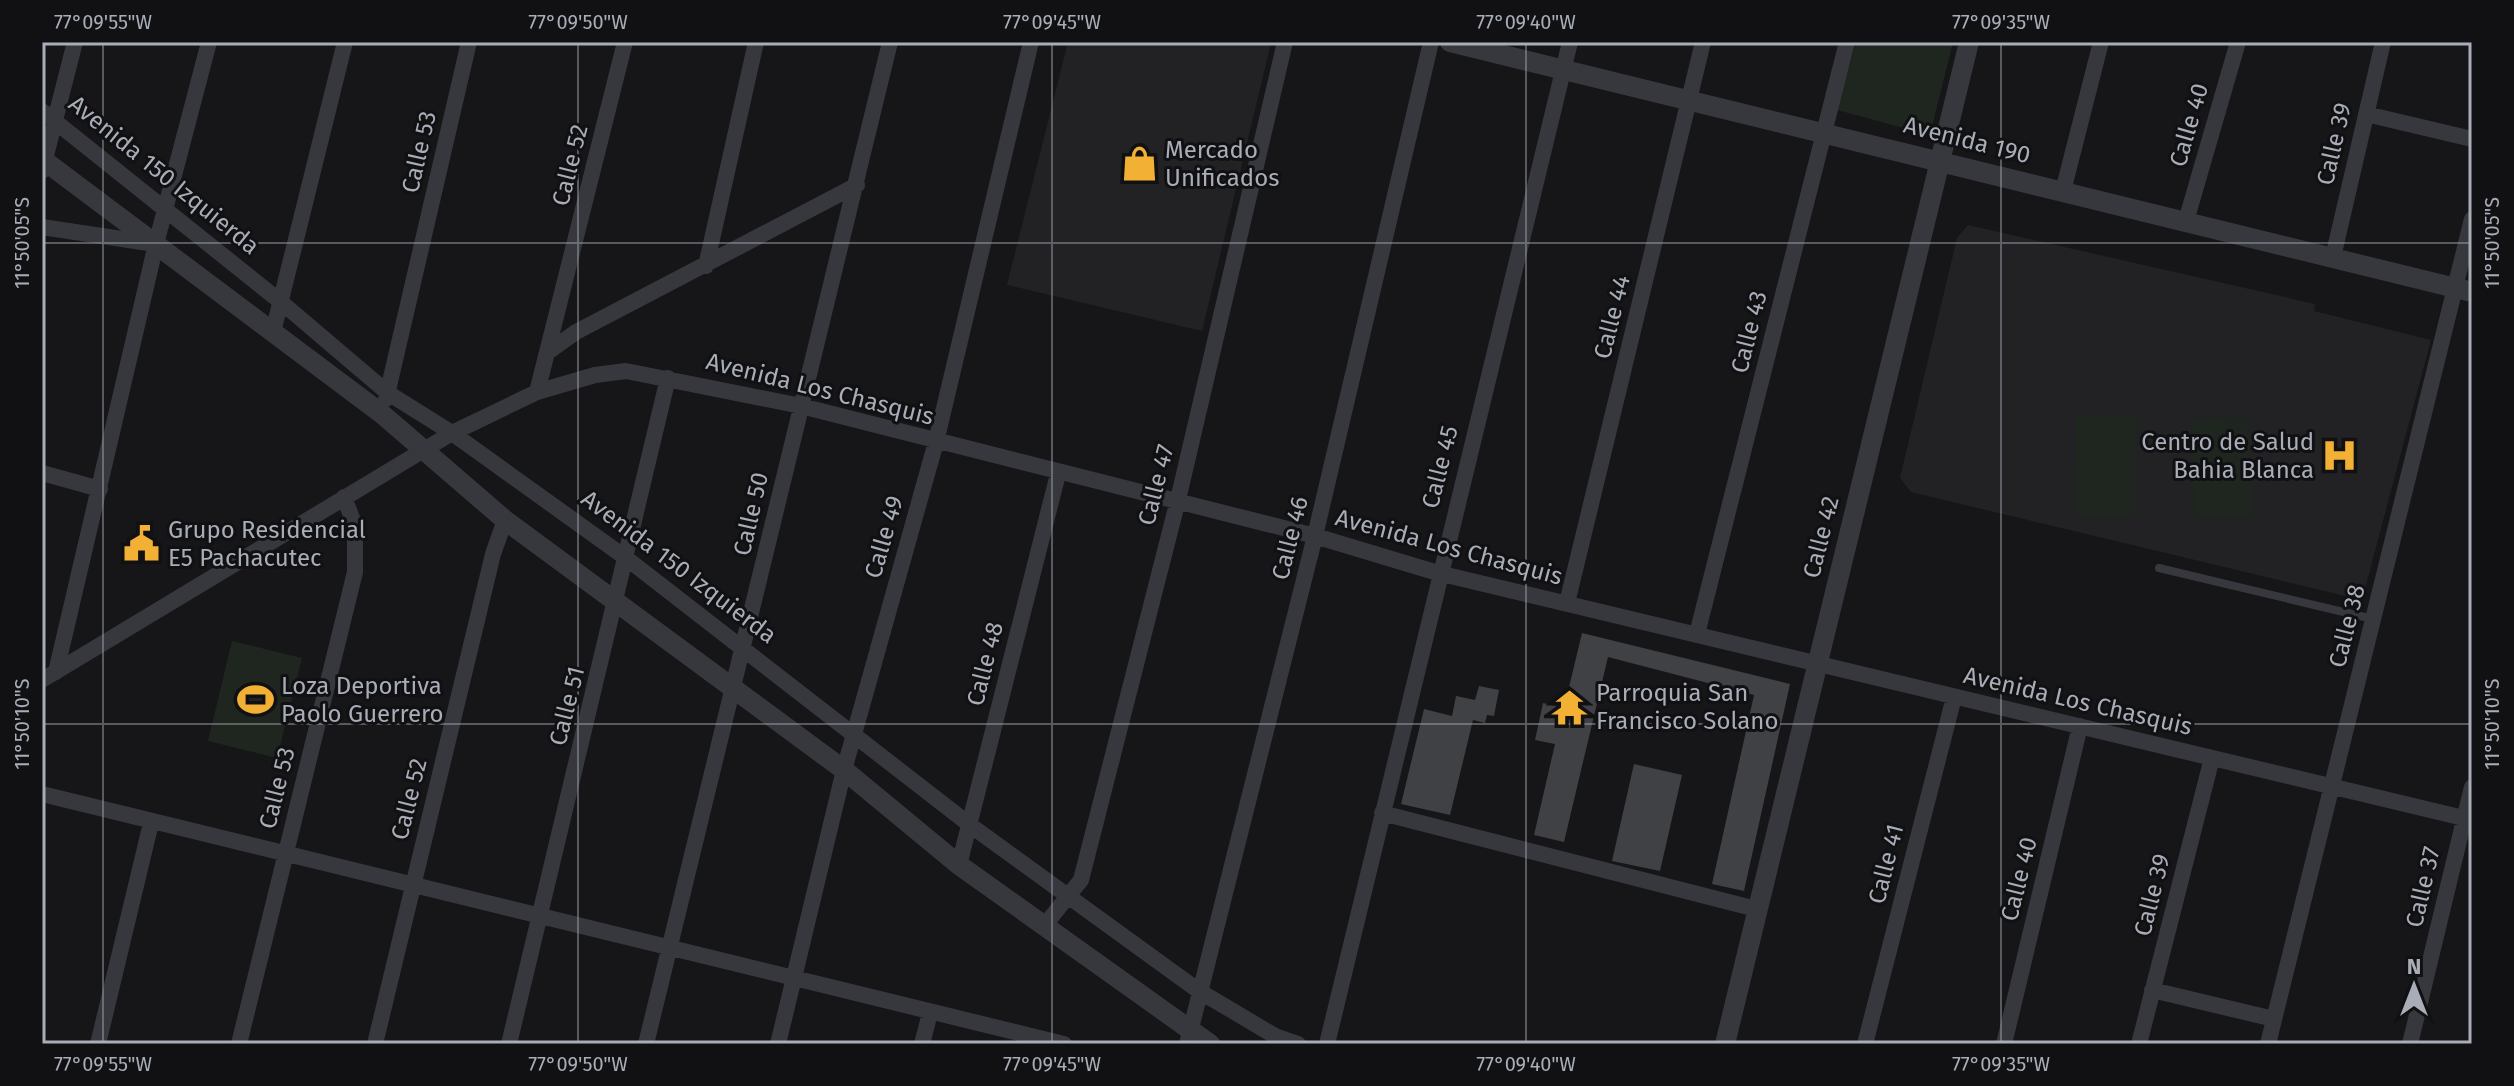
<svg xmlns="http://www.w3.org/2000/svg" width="2514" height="1086" font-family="'Fira Sans',sans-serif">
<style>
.built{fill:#222225}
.green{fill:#1e261f}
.building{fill:#404145}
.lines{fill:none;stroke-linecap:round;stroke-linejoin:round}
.service{stroke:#37383d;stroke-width:8}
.minor{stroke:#37383d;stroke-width:16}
.tertiary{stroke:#37383d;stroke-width:20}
.ticks{fill:none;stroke:#a8adb8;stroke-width:2;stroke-opacity:0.45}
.labels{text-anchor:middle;stroke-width:6;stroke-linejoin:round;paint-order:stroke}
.street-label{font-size:24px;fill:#a8adb8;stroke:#111113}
.poi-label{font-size:24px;fill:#a8adb8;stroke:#111113;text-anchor:start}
.neatline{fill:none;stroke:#a8adb8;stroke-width:3}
.ticks-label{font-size:20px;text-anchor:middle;fill:#a8adb8}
</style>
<rect width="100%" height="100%" fill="#161618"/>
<path class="built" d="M1068,42L1271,43L1202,331L1007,285Z
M1968,225L2315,304L2314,311L2431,340L2362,600L1911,492L1900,478L1957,238Z"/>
<path class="green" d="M1856,42H1953L1930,135L1837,110Z
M2076,415L2136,416L2135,518L2075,517Z
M2248,417L2252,517L2194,518L2191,419Z
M232,641L302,658L277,758L208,741Z"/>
<path class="building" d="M1582,633L1790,684L1744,891L1712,884L1754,695L1608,657L1564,842L1534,835L1555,744L1535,740L1543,703L1564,708Z
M1479,686L1499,690L1494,716L1487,715L1485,723L1473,720L1450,815L1401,804L1424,709L1452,716L1456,696L1475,700Z
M1634,764L1682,775L1660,871L1612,861Z"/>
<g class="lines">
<path class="service" d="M2159,568L2373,619"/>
<path class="minor" d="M42,111L281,302L388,393L452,433L626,558L970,825L1199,991L1275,1036L1298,1044
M2366,114L2472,139
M42,171L75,42
M2063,191L2101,42
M2186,221L2238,42
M42,227L155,244
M2333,257L2383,42
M706,266L756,42
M273,332L345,42
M548,352L576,332L857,185
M537,392L625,42
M386,399L469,42
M42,473L100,489
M1567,603L1703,42
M1697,634L1847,42
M56,672L156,244L209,42
M42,680L452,433L537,392L595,375L626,371L801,406L1315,536L1438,573L2472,820
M42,794L1064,1044
M1382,813L1756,909
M959,865L1058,474
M1044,926L1081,880L1177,504L1285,42
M2152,990L2274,1019
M98,1044L151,823
M239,1044L355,572V526L344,497
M375,1044L493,554L505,520
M509,1044L668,378
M646,1044L890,42
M778,1044L844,770L936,442L1031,42
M922,1044L930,1013
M1187,1044L1315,536L1431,42
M1327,1044L1570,42
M1865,1044L1954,697
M2004,1044L2080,726
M2139,1044L2212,758
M2268,1044L2472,219
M2410,1044L2472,787"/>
<path class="tertiary" d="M1450,42L2472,292
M42,159L382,414L505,520L844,770L959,865L1210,1044
M1725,1044L1969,42"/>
</g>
<path class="ticks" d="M103,42V1044M578,42V1044M1052,42V1044M1526,42V1044M2001,42V1044M42,243H2472M42,724H2472"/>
<defs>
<symbol id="shop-bare" viewBox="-9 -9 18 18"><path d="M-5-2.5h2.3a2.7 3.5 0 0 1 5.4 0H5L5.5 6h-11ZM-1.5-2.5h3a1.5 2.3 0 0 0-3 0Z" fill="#f2b134" stroke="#111113" stroke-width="2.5" paint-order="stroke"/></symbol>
<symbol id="hospital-bare" viewBox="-9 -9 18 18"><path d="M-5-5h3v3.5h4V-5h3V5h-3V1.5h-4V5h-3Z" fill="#f2b134" stroke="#111113" stroke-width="2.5" paint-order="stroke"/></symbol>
<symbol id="civic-bare" viewBox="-9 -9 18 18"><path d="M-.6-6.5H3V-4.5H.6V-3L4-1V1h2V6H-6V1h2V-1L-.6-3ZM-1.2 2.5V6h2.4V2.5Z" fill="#f2b134" stroke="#111113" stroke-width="2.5" paint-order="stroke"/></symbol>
<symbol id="stadium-bare" viewBox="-9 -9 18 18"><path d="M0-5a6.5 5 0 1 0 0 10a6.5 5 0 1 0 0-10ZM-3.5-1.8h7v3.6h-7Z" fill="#f2b134" stroke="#111113" stroke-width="2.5" paint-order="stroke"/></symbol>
<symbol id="temple-bare" viewBox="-9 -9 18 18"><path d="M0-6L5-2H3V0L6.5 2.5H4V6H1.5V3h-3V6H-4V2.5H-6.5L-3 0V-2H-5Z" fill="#f2b134" stroke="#111113" stroke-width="2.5" paint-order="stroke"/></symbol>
</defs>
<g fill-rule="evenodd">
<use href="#shop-bare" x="1114" y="138" width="51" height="51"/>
<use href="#hospital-bare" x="2314" y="430" width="51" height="51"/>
<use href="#civic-bare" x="116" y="518" width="51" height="51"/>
<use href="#stadium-bare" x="230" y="674" width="51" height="51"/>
<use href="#temple-bare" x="1544" y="682" width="51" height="51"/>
</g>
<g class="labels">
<g class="street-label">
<text transform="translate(2189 125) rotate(-74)" y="8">Calle 40</text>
<text transform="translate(1967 140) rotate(14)" y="8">Avenida 190</text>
<text transform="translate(2334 144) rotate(-77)" y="8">Calle 39</text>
<text transform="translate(419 152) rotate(-77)" y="8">Calle 53</text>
<text transform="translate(570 165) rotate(-76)" y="8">Calle 52</text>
<text transform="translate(164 175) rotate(39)" y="8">Avenida 150 Izquierda</text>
<text transform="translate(1612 317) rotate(-76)" y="8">Calle 44</text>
<text transform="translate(1749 332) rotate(-76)" y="8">Calle 43</text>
<text transform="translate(820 389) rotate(14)" y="8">Avenida Los Chasquis</text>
<text transform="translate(1440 467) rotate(-76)" y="8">Calle 45</text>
<text transform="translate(1156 485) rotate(-76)" y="8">Calle 47</text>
<text transform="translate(751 514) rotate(-77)" y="8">Calle 50</text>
<text transform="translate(884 537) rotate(-74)" y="8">Calle 49</text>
<text transform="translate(1821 537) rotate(-76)" y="8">Calle 42</text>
<text transform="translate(1290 538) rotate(-76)" y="8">Calle 46</text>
<text transform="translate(1449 547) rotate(15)" y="8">Avenida Los Chasquis</text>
<text transform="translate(679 567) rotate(37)" y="8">Avenida 150 Izquierda</text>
<text transform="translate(2347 626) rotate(-76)" y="8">Calle 38</text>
<text transform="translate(985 664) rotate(-76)" y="8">Calle 48</text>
<text transform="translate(2078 701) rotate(13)" y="8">Avenida Los Chasquis</text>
<text transform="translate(567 706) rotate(-76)" y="8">Calle 51</text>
<text transform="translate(277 788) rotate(-76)" y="8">Calle 53</text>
<text transform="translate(409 799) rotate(-76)" y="8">Calle 52</text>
<text transform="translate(1886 864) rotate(-76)" y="8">Calle 41</text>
<text transform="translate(2019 879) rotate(-76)" y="8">Calle 40</text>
<text transform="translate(2423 887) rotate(-77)" y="8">Calle 37</text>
<text transform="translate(2152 895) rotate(-76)" y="8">Calle 39</text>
</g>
<g class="poi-label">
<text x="1165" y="158">Mercado<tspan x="1165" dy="28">Unificados</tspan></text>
<text x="2314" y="450" text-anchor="end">Centro de Salud<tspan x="2314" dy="28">Bahia Blanca</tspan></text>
<text x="168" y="538">Grupo Residencial<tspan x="168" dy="28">E5 Pachacutec</tspan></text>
<text x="281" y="694">Loza Deportiva<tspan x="281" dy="28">Paolo Guerrero</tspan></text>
<text x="1596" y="701">Parroquia San<tspan x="1596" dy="28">Francisco Solano</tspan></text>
</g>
</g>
<rect width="2514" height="1086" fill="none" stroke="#111113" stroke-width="88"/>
<g transform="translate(2414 986)" stroke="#111113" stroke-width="6" paint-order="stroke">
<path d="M0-6L14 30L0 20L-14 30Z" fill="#a8adb8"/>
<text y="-12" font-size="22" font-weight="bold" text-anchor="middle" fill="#a8adb8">N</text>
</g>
<rect x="44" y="44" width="2426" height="998" class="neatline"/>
<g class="ticks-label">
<text x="103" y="29">77°09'55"W</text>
<text x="578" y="29">77°09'50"W</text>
<text x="1052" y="29">77°09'45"W</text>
<text x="1526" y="29">77°09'40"W</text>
<text x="2001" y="29">77°09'35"W</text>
<text transform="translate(22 243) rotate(-90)" y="7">11°50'05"S</text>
<text transform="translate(2492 243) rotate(-90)" y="7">11°50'05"S</text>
<text transform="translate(22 724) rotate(-90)" y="7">11°50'10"S</text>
<text transform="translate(2492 724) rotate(-90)" y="7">11°50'10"S</text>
<text x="103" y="1071">77°09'55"W</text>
<text x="578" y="1071">77°09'50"W</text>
<text x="1052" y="1071">77°09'45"W</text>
<text x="1526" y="1071">77°09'40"W</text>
<text x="2001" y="1071">77°09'35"W</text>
</g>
</svg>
